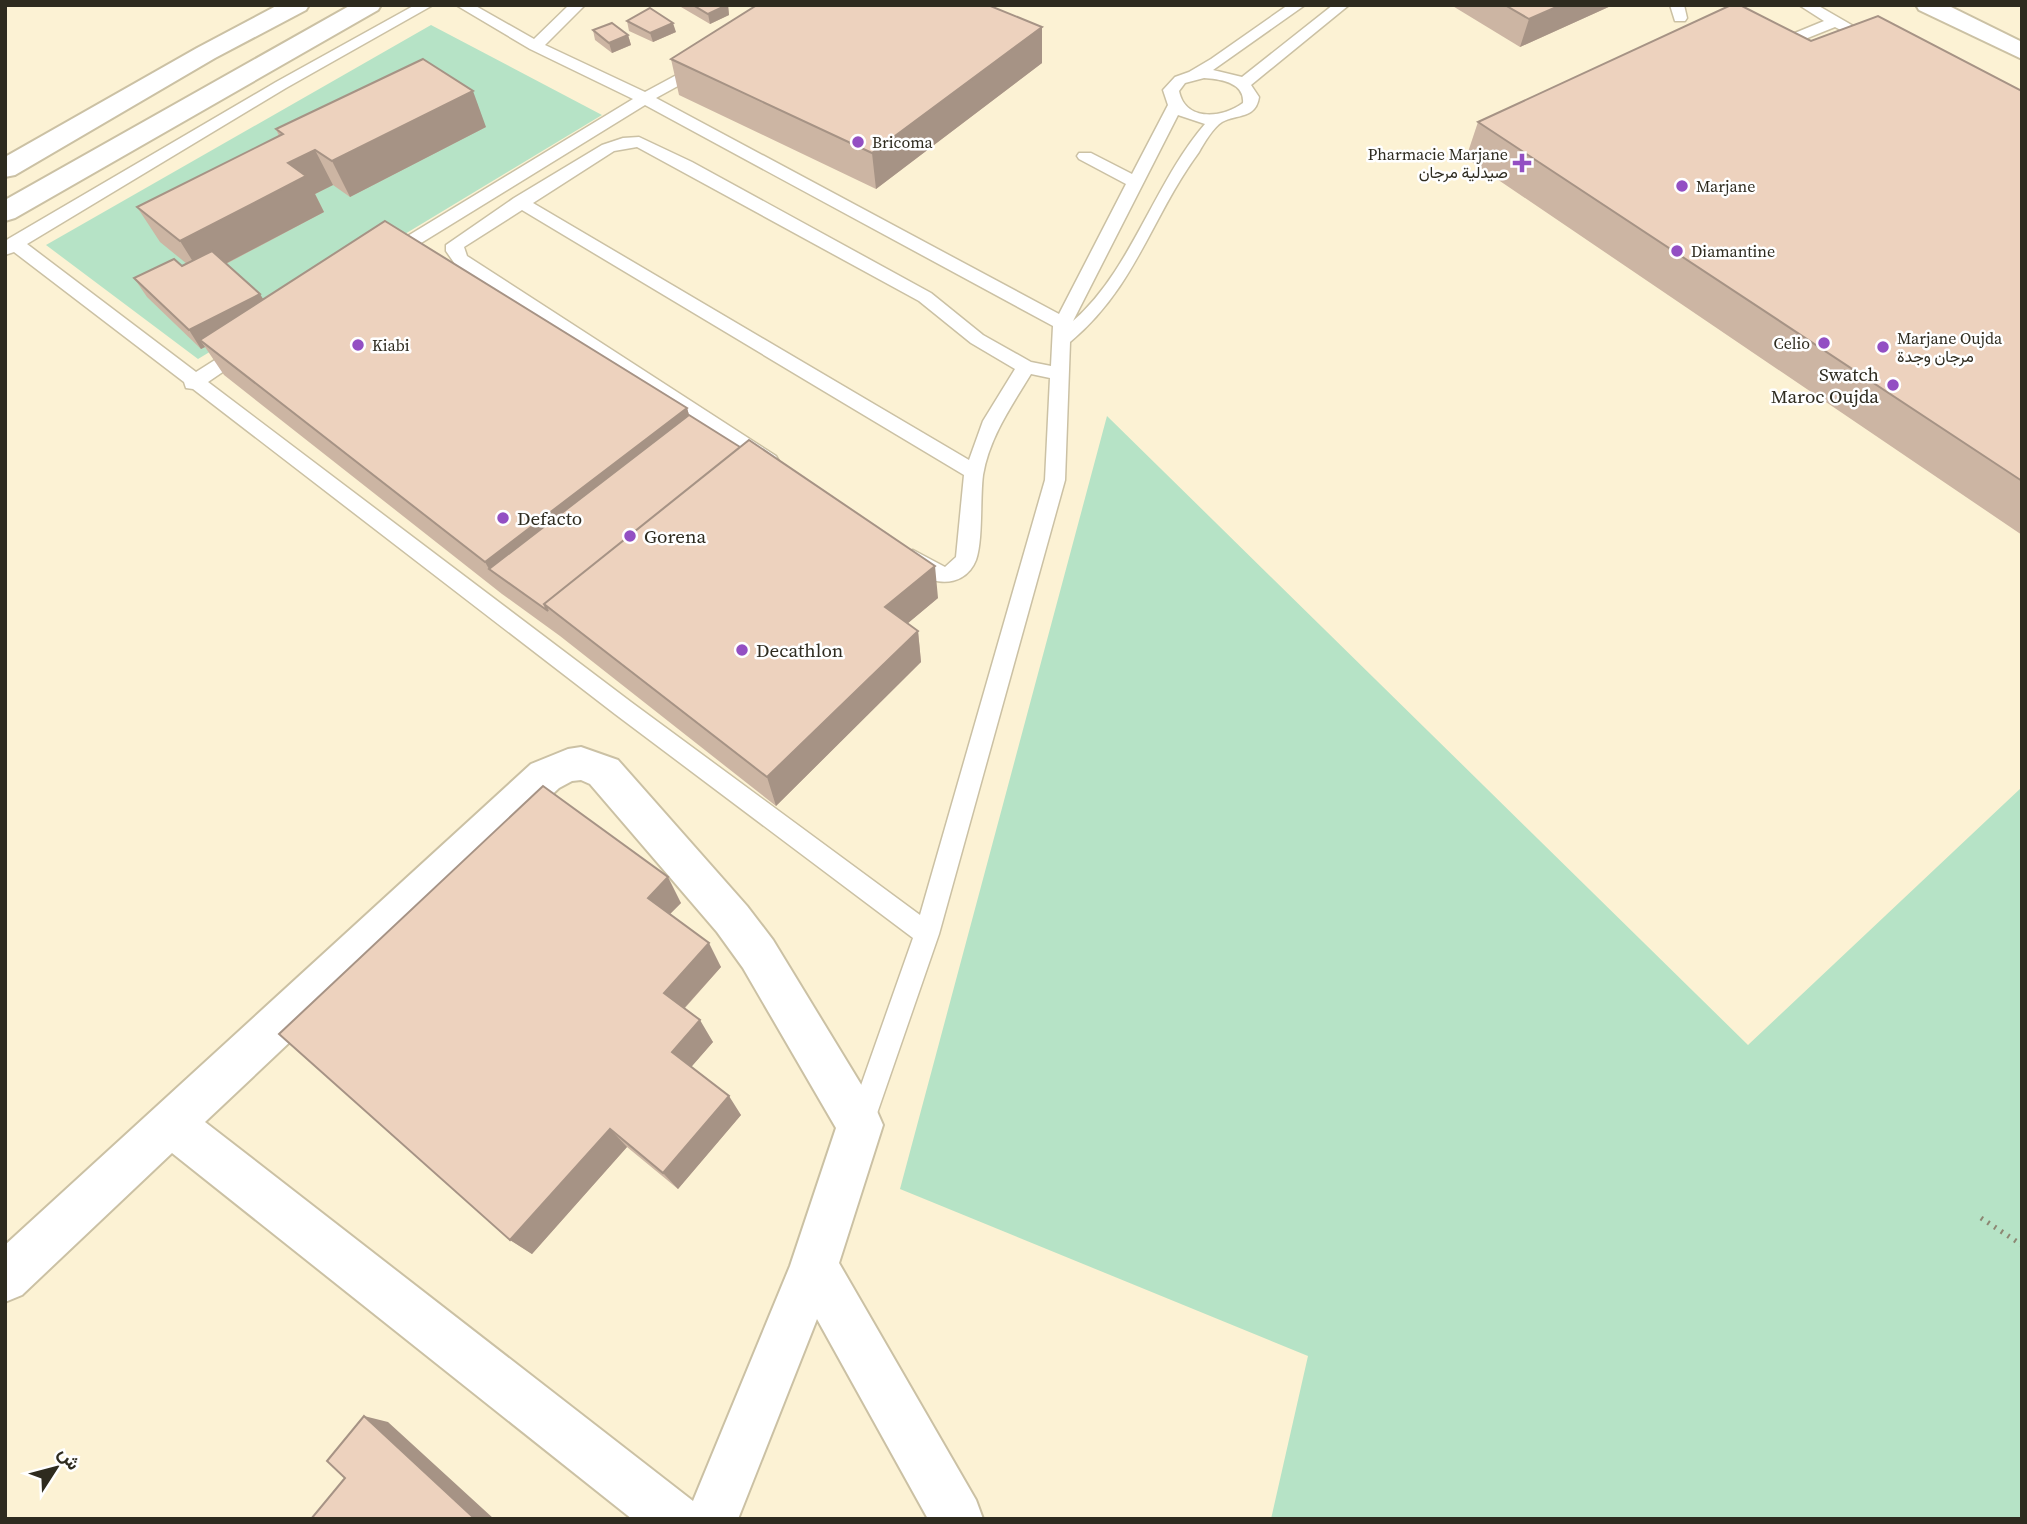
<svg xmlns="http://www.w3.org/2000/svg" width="2027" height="1524" font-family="'Source Serif 4',Vazirmatn,serif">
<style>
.green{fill:#b6e3c6}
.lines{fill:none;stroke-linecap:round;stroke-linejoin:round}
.lane-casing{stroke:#cbc1a4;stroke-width:3}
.street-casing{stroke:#cbc1a4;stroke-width:4}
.primary-casing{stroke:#cbc1a4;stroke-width:4}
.highway-casing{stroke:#cbc1a4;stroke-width:4}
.path{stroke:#8d8773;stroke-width:5;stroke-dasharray:2 6;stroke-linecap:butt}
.lane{fill:#fff;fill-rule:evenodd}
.street{fill:#fff;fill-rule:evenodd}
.primary{fill:#fff;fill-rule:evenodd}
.highway{fill:#fff;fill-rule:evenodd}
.wall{fill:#ccb5a3}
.shaded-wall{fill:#a69385}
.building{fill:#edd2be;stroke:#a69385;stroke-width:2}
.poi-dot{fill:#934fc3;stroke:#fff;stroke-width:2.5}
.labels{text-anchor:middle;stroke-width:5;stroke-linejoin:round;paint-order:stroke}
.far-poi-label{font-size:16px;fill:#2e2b1f;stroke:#fff;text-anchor:start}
.poi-label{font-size:19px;fill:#2e2b1f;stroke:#fff;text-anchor:start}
</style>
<rect width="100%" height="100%" fill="#fcf2d4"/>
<path class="green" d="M431,25L602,115L198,359L46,245Z
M1107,416L1748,1045L2022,787V1519H1271L1308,1356L900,1189Z"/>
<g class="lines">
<defs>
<path id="lane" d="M415,5H433L286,88L27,244L196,372L237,346H249L252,350L249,354L208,382L631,702L920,915L1045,480L1050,378L1031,374C1012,405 989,438 983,475C980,498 983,540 976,560C963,594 917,584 903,558L906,552L913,550L945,567L956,557L964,475L522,210L464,247L467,256L776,456L779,461L776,466H762L455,264L446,251V245L514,198L602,145L623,138L639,137L692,162L931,293L983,335L1031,362L1051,366L1053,326L645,105L395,259H383L380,255L383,251L633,99L530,49L456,5H474L534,39L569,5H585L545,45L645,92L697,64H707L710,67L707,70L656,98L1059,314L1126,184L1079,159L1077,156L1079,153H1091L1132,174L1168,105L1163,90L1175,77L1189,72L1211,59L1288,5H1305L1213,70L1242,77L1333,5H1349L1251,85L1259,97C1256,119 1237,114 1222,122C1214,127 1204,143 1199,152C1151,217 1136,287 1070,342L1065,480L939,934L873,1125L869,1134L860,1138L851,1134L847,1125L913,938L615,714L193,389L186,388L184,382L14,252L5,255V242L8,239L276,82ZM1204,78C1219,79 1245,82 1243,103C1221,119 1185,121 1179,91L1185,83ZM1178,115L1205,124C1154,183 1131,271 1073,321ZM637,147L919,301L971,343L1015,369L983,421L969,460L533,203L614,151Z
M1670,5H1684L1687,18L1685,21H1675Z
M1799,5H1817L1881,42L1874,46L1869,45L1835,27L1800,41H1790L1788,38L1790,35L1824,21Z"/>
<path id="street" d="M581,747L618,760L747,906L773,940L876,1109L883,1125L839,1263L976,1500L983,1519H928L817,1319L738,1519H632L172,1153L22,1295L5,1302V1245L531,764L568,749ZM581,780L590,784L717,932L743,968L836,1128L790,1266L693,1501L205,1122L559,788L572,781Z"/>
<path id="primary" d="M278,5H309L306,10L215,58L15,175L5,177V157L197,48Z
M351,5H381L378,10L15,218L5,221V200Z"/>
<path id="highway" d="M1916,5H1947L2022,42V59L1919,10Z"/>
</defs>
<use href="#lane" class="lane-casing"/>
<use href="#street" class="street-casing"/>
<use href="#primary" class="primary-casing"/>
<use href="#highway" class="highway-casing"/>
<path class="path" d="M1981,1218L2022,1245"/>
<use href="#lane" class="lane"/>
<use href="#street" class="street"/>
<use href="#primary" class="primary"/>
<use href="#highway" class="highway"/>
</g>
<path class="wall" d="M680,5H728L729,15L710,24L681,7Z
M1451,5H1613L1520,47Z
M627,21L676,32L653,42L629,31Z
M1042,27V63L876,189L679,95L671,59Z
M593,30L628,35L631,45L612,53L595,40Z
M1811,41L2022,91V535L1466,158L1478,122Z
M486,127L350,197L333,185L315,194L324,212L226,264L260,294L263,300L687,408L689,415L938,598L908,623L918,631L921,662L776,806L560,636L502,594L224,375L205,347L201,349L147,297L134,278L182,266L187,264L160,242L137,207L279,136L276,129Z
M543,786L681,903L670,914L721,967L685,1008L713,1042L691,1067L741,1115L678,1189L627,1147L532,1254L510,1240Z"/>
<path class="shaded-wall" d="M728,5L729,15L710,24L708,14Z
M1561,5H1613L1520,47L1529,19Z
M673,23L676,32L653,42L650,33Z
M1042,27V63L876,189L872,153Z
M628,35L631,45L612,53L609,43Z
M473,91L486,127L350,197L332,161Z
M315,150L333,185L315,194L324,212L202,276L180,241L288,163Z
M260,294L271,312L200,340L205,347L201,349L189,330Z
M687,408L697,442L489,569L485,562Z
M935,566L938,598L889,639L885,607Z
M918,631L921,662L776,806L767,777Z
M668,877L681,903L661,923L648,898Z
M709,943L721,967L678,1015L664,993Z
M700,1020L713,1042L686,1073L672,1052Z
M729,1096L741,1115L678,1189L663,1173Z
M610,1129L627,1147L532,1254L510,1240Z
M364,1416L388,1422L494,1519H475Z"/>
<path class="building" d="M693,5H727L708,14Z
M757,5H988L1042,27L872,153L671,59Z
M1505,5H1561L1529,19Z
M1731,5H1740L1811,41L1878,16L2022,91V481L1478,122Z
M650,8L673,23L650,33L627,21Z
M612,23L628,35L609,43L593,30Z
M423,59L473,91L332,161L315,150L288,163L306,176L180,241L137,207L283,134L276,129Z
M385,221L687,408L485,562L200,340Z
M212,251L260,294L189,330L134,278L174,259L182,266Z
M689,415L740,447L544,604L548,611L489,569Z
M749,440L935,566L885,607L918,631L767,777L544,604Z
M543,786L668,877L648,898L709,943L664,993L700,1020L672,1052L729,1096L663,1173L610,1129L510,1240L279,1034Z
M364,1416L475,1519H311L345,1478L327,1461Z"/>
<g class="poi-dot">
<circle cx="858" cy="142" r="7"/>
<path d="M1518.5 152.5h7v7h7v7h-7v7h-7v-7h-7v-7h7z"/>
<circle cx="1682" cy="186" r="7"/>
<circle cx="1677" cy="251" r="7"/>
<circle cx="1824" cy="343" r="7"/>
<circle cx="358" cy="345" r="7"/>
<circle cx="1883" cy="347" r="7"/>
<circle cx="1893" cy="385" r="7"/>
<circle cx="503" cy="518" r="7"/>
<circle cx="630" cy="536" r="7"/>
<circle cx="742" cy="650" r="7"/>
</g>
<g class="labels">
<g class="far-poi-label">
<text x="872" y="148">Bricoma</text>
<text x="1508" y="160" text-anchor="end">Pharmacie Marjane<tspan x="1508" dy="18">صيدلية مرجان</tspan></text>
<text x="1696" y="192">Marjane</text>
<text x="1691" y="257">Diamantine</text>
<text x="1897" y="344">Marjane Oujda<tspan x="1897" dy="18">مرجان وجدة</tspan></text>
<text x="1810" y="349" text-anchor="end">Celio</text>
<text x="372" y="351">Kiabi</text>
</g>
<g class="poi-label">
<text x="1879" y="381" text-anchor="end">Swatch<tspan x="1879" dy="22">Maroc Oujda</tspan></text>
<text x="517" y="525">Defacto</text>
<text x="644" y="543">Gorena</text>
<text x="756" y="657">Decathlon</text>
</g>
</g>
<rect width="2027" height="1524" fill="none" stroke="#2e2b1f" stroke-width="14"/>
<g transform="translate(56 1468) rotate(54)" stroke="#ffffff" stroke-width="5" paint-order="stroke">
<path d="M0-5L12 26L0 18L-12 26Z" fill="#2e2b1f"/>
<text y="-10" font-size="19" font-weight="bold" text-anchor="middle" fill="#2e2b1f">ش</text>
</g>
</svg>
